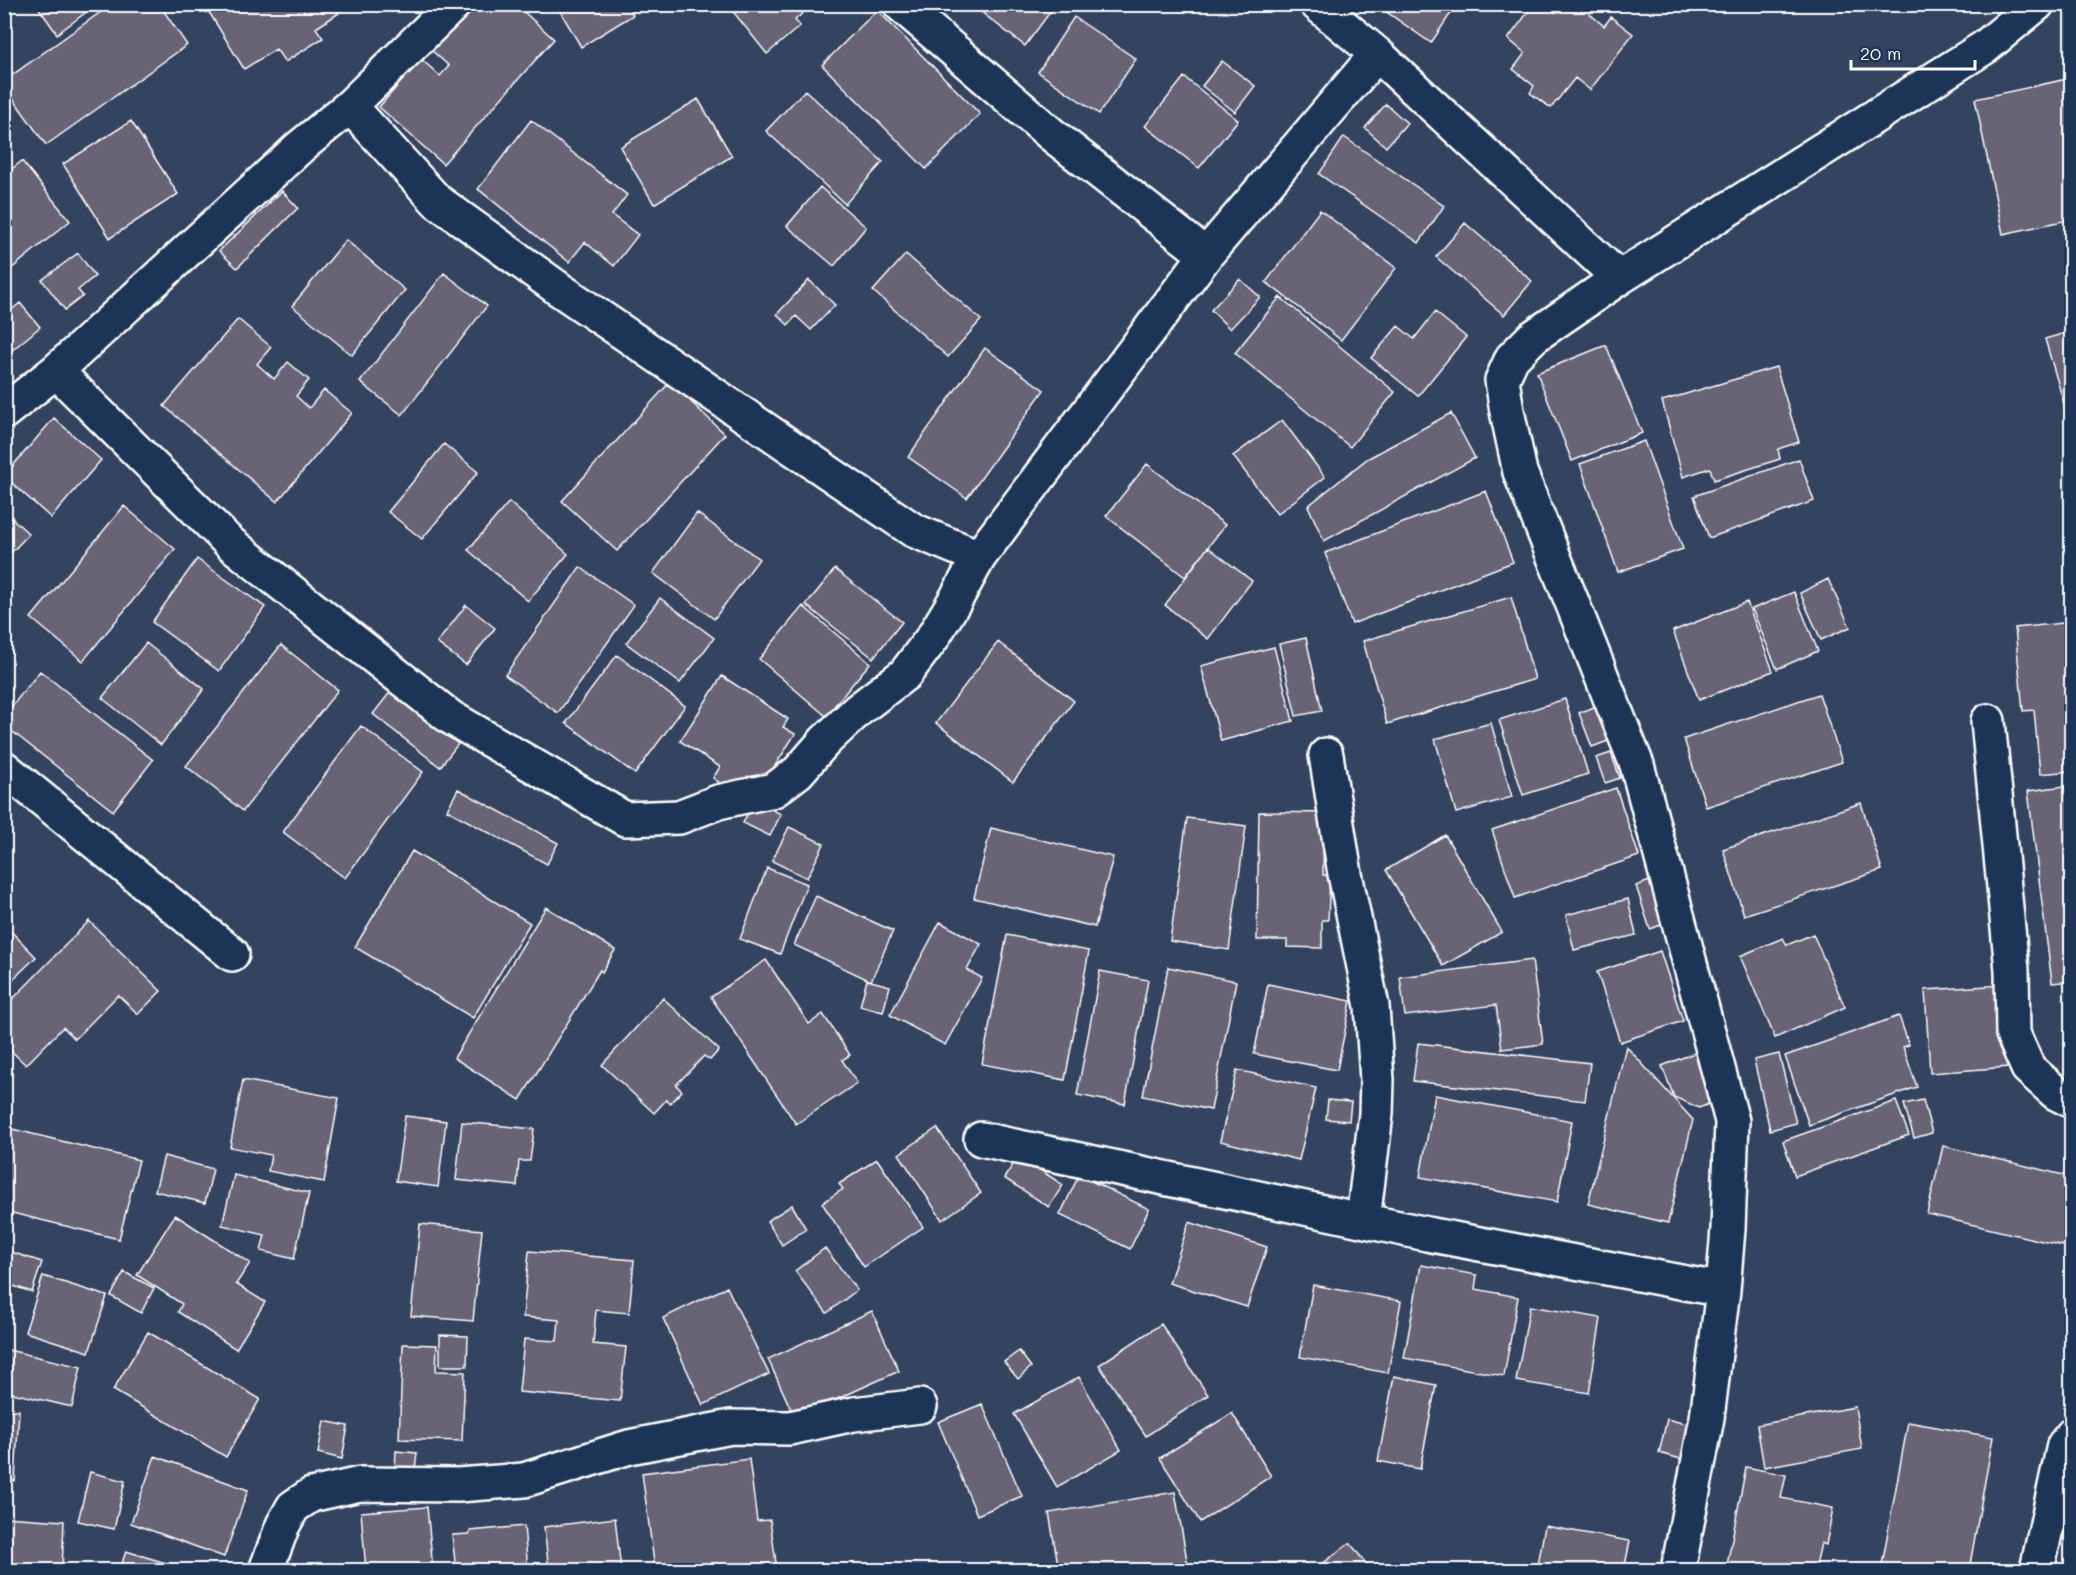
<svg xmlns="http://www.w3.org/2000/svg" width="2076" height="1575" font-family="Mali,sans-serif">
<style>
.building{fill:#686375;stroke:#fff;stroke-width:1.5}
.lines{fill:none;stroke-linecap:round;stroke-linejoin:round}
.street-casing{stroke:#fff;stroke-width:38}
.street{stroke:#1d3557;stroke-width:33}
</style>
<rect width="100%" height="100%" fill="#344360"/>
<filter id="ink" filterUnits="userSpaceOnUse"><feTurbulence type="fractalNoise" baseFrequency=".0167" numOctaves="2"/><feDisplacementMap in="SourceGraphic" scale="12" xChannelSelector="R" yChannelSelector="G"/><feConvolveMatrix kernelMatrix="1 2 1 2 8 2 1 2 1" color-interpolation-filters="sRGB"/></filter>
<g filter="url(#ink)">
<path class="building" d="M36,4H97L57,34Z
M112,4H159L187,45L46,145L4,86V81Z
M204,4H333L339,13L316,28L323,38L285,62L276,49L244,69Z
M470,4H515L554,39L443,164L379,107L421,59L440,76L449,66L430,49Z
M556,4H627L633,15L581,47Z
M727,4H813L795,20L800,26L767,54Z
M971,4H1056L1025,46Z
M1384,4H1457L1431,43L1381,8Z
M1534,4H1578L1604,26L1611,17L1633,34L1590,90L1575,78L1551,108L1530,93L1534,86L1513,69L1525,53L1508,39Z
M1822,4H1839L1838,8Z
M877,10L980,114L926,169L822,65Z
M1074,17L1136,59L1099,114L1038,72Z
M1222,61L1255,86L1235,112L1202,86Z
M1184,77L1238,120L1199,168L1145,126Z
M2067,79L2072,103V219L2003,234L1975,99Z
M805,90L883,162L845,204L766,131Z
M698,99L732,156L654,204L620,147Z
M1386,104L1407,123L1386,147L1365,128Z
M531,120L627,195L612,215L638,235L614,266L585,242L569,262L478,189Z
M131,121L178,194L110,238L63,164Z
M1344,137L1444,206L1419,243L1319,174Z
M22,161L70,221L11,269L4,262V175Z
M820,187L866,227L834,266L787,226Z
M282,191L298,208L237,268L219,251Z
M1320,210L1396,268L1341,340L1266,282Z
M1465,223L1532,281L1504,315L1436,257Z
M346,240L405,290L352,355L292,306Z
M78,253L95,276L78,290L83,296L65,310L42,280Z
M906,254L981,320L948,357L873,291Z
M444,273L487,306L402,415L360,382Z
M1240,279L1260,297L1230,329L1211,310Z
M809,280L835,305L811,330L796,316L788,325L777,314Z
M1280,297L1395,392L1350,447L1235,353Z
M20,303L40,327L4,357V316Z
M1435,312L1466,337L1418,396L1371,358L1398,326L1414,339Z
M238,319L271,347L257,364L274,379L288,362L309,380L296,396L309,408L324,390L352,413L277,502L164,406Z
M2072,331V413L2067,414L2045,339Z
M1606,345L1642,433L1572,461L1537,373Z
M985,348L1044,390L967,498L908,457Z
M1776,367L1799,442L1778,449L1780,459L1714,480L1710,468L1683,477L1662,401Z
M670,382L725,434L617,551L562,501Z
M1451,413L1475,458L1324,541L1308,506L1367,459Z
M54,418L101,460L51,518L4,476Z
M1282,420L1325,477L1277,514L1233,456Z
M1644,441L1683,549L1618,572L1580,464Z
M444,444L478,472L422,539L388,512Z
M1799,459L1814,501L1709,538L1694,496Z
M1147,464L1225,525L1185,577L1106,516Z
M1486,491L1513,562L1352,624L1325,553Z
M509,502L568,554L528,601L468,550Z
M124,506L175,549L83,661L31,618Z
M4,511L29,534L4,560Z
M697,513L759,559L714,619L653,573Z
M1208,547L1252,581L1208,639L1165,605Z
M197,559L265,607L219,671L152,622Z
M580,567L634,605L558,713L505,675Z
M835,569L902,622L873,658L806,605Z
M1828,579L1850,627L1821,640L1800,593Z
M1794,592L1818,651L1777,669L1752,609Z
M1511,597L1535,679L1387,724L1363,641Z
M660,598L714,638L680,683L626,643Z
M1747,602L1773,671L1699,700L1673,631Z
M466,605L495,628L466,665L437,643Z
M803,606L870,663L826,716L759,659Z
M2072,622V771L2040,774L2034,710L2023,711L2015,628Z
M1306,638L1322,711L1296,716L1279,644Z
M998,642L1074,701L1013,782L936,723Z
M146,643L204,689L161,745L102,698Z
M281,645L338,690L243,811L186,766Z
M1274,647L1293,721L1221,741L1201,666Z
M617,655L685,706L635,774L566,723Z
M40,671L153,760L113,811L4,725V716Z
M722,676L788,719L783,727L795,734L763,785L748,776L736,794L713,778L720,767L680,741Z
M391,691L458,744L440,767L373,714Z
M1819,694L1842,762L1706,807L1684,739Z
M1565,699L1588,774L1523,795L1499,720Z
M1604,703L1616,738L1592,747L1579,713Z
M1491,723L1512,797L1456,813L1435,739Z
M361,726L423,772L345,878L283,832Z
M1611,753L1620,778L1605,783L1596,758Z
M2072,785V981L2052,983L2028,791Z
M1616,788L1639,856L1515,898L1492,830Z
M458,789L558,843L547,864L447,810Z
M754,801L781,814L770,836L743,823Z
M1861,803L1882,870L1744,915L1723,849Z
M1259,812L1324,813L1323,875H1330L1328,920H1322V948L1287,947V940H1257Z
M1187,818L1246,826L1229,950L1170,941Z
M789,827L824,844L807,878L772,861Z
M991,828L1113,857L1095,927L974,898Z
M1445,835L1502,932L1443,966L1386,870Z
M412,851L530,923L473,1018L355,947Z
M767,868L807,884L780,954L740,939Z
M1658,878L1672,921L1650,929L1636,886Z
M816,896L893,931L871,981L794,945Z
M1628,899L1636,935L1574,950L1566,915Z
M546,907L615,950L602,972L600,970L520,1100L454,1058Z
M89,921L161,991L138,1014L118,995L75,1039L63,1027L26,1065L4,1044V1008Z
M940,922L981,944L967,970L982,978L945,1045L890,1015Z
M4,924L36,957L4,988Z
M1813,934L1845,1007L1775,1038L1740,956L1783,938L1787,945Z
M1007,935L1089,951L1065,1080L982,1064Z
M1660,951L1683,1021L1620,1042L1597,972Z
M766,960L809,1024L823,1014L850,1055L842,1060L857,1083L796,1124L711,997Z
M1532,960L1543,1044L1502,1049L1496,1005L1405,1016L1400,977Z
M1168,967L1236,981L1211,1110L1143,1096Z
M1100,971L1148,980L1125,1104L1077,1095Z
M867,980L890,986L883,1012L860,1006Z
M1268,984L1351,1001L1337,1070L1254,1054Z
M2004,985L2009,1067L1930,1073L1925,990Z
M663,998L719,1050L710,1060L704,1056L676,1085L682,1091L670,1103L666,1100L654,1113L602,1065Z
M1899,1016L1909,1045L1903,1047L1917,1087L1809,1125L1785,1056Z
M1418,1043L1590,1063L1585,1101L1413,1081Z
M1626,1046L1693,1120L1668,1223L1588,1204Z
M1699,1051L1719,1100L1699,1108L1674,1097L1662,1066Z
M1779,1054L1796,1123L1770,1130L1754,1060Z
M1237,1070L1316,1088L1299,1160L1220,1141Z
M243,1080L339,1098L324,1182L268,1171L271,1155L230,1147Z
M1435,1095L1572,1121L1557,1202L1420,1177Z
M1328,1100L1351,1102L1349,1121L1326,1119Z
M1923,1100L1932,1133L1914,1138L1904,1104Z
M1896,1101L1909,1135L1795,1176L1783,1141Z
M405,1116L446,1121L438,1187L396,1181Z
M462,1122L534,1129L530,1161H519L517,1186L456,1180Z
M4,1127L139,1160L119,1239L4,1211Z
M937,1128L981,1193L942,1220L899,1154Z
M1943,1146L2072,1177V1248L1927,1214Z
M164,1156L213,1169L205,1203L155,1191Z
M1019,1156L1063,1185L1049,1207L1004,1178Z
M877,1159L923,1227L864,1267L822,1203L843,1189L839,1184Z
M234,1175L309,1193L294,1259L261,1251L265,1235L222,1225Z
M1079,1175L1149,1209L1130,1249L1060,1215Z
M792,1205L806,1229L782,1245L767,1221Z
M175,1215L250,1263L236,1284L265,1302L236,1349L178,1312L182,1304L137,1275Z
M1189,1222L1267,1247L1247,1307L1169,1283Z
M420,1224L482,1230L473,1321L411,1316Z
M825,1248L857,1290L827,1313L795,1271Z
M529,1251L634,1260L629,1313L596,1310L593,1344L626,1347L620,1401L519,1392L524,1339L557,1341L559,1320L523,1317Z
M11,1252L42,1262L32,1292L4,1283V1271Z
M1421,1265L1477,1275L1475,1289L1518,1297L1504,1376L1404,1358Z
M124,1272L154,1288L141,1313L111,1296Z
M43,1276L107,1296L89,1352L25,1332Z
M1313,1285L1401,1301L1388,1373L1300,1357Z
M727,1287L769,1374L703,1405L663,1318Z
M1530,1306L1601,1318L1589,1393L1516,1381Z
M872,1311L899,1371L795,1418L768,1359Z
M1161,1324L1208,1395L1146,1436L1099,1365Z
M148,1332L260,1399L226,1457L113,1390Z
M440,1335L468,1336L467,1366H440Z
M403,1344L437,1345L436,1371L465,1372L462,1441L399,1439Z
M4,1349L81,1367L72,1407L4,1391Z
M1019,1351L1031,1367L1018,1379L1004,1362Z
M1394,1376L1436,1385L1420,1469L1378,1461Z
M1079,1377L1121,1450L1057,1487L1014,1414Z
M982,1404L1022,1496L977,1515L938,1422Z
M1855,1407L1862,1449L1764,1467L1757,1425Z
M4,1410H19L15,1481L4,1480Z
M1232,1413L1271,1476L1200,1522L1160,1458Z
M1667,1419L1701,1428L1692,1462L1659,1453Z
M324,1421L348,1426L342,1459L318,1453Z
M1908,1422L1993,1437L1969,1570H1881Z
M396,1451L417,1453L415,1469L395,1468Z
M155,1456L248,1490L224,1557L131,1523Z
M749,1459L757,1521L770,1520L777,1570H655L642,1473Z
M1746,1467L1786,1475L1781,1498L1833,1508L1826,1545L1821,1543L1815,1570H1726Z
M90,1472L125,1481L114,1529L78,1521Z
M1175,1492L1188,1566L1163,1570H1059L1049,1513Z
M427,1507L433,1570H366L361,1512Z
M4,1517L64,1521L62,1570H4Z
M615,1518L621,1570H549L544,1527Z
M524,1526L528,1570H456L452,1535L470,1534V1531Z
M1545,1526L1630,1541L1624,1570H1537Z
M1350,1543L1371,1570H1314Z
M126,1551L189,1570H120Z"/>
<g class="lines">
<defs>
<path id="street" d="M900,4L1051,134L1206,255
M1317,4L1377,54L1619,278
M350,106L437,201L559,289L913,530L979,557
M56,371L230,543L450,717L625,819L679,817L718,802L774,790L798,772L825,741L858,710L905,674L933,637L957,597L979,557L1206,255L1377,54
M4,412L56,371L300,147L350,106L454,4
M1988,721L2012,970L2013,1034L2028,1068L2056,1093L2072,1101
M1326,755L1345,874L1372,1006L1377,1080L1376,1114L1363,1220
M4,768L232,954
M981,1139L1427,1234L1723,1290
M266,1570L283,1525L293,1507L311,1495L360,1484L458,1485L524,1480L629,1447L731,1427L790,1428L854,1414L920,1406
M1678,1570L1707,1418L1723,1290L1728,1229L1732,1121L1637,765L1520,472L1507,411L1502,380L1512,358L1533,337L1619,278L1985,47L2037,4
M2037,1570L2064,1445L2072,1435"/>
</defs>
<use href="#street" class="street-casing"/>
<use href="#street" class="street"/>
</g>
</g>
<rect width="2076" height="1575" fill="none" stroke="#1d3557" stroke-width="24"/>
<rect x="12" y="12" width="2052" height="1551" fill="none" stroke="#fff" stroke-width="2" filter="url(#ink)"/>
<path d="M1851 60v9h124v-9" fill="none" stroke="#ffffff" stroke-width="3"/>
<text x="1860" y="60" font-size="18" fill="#ffffff" stroke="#1d3557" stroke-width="4.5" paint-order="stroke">20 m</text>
</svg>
